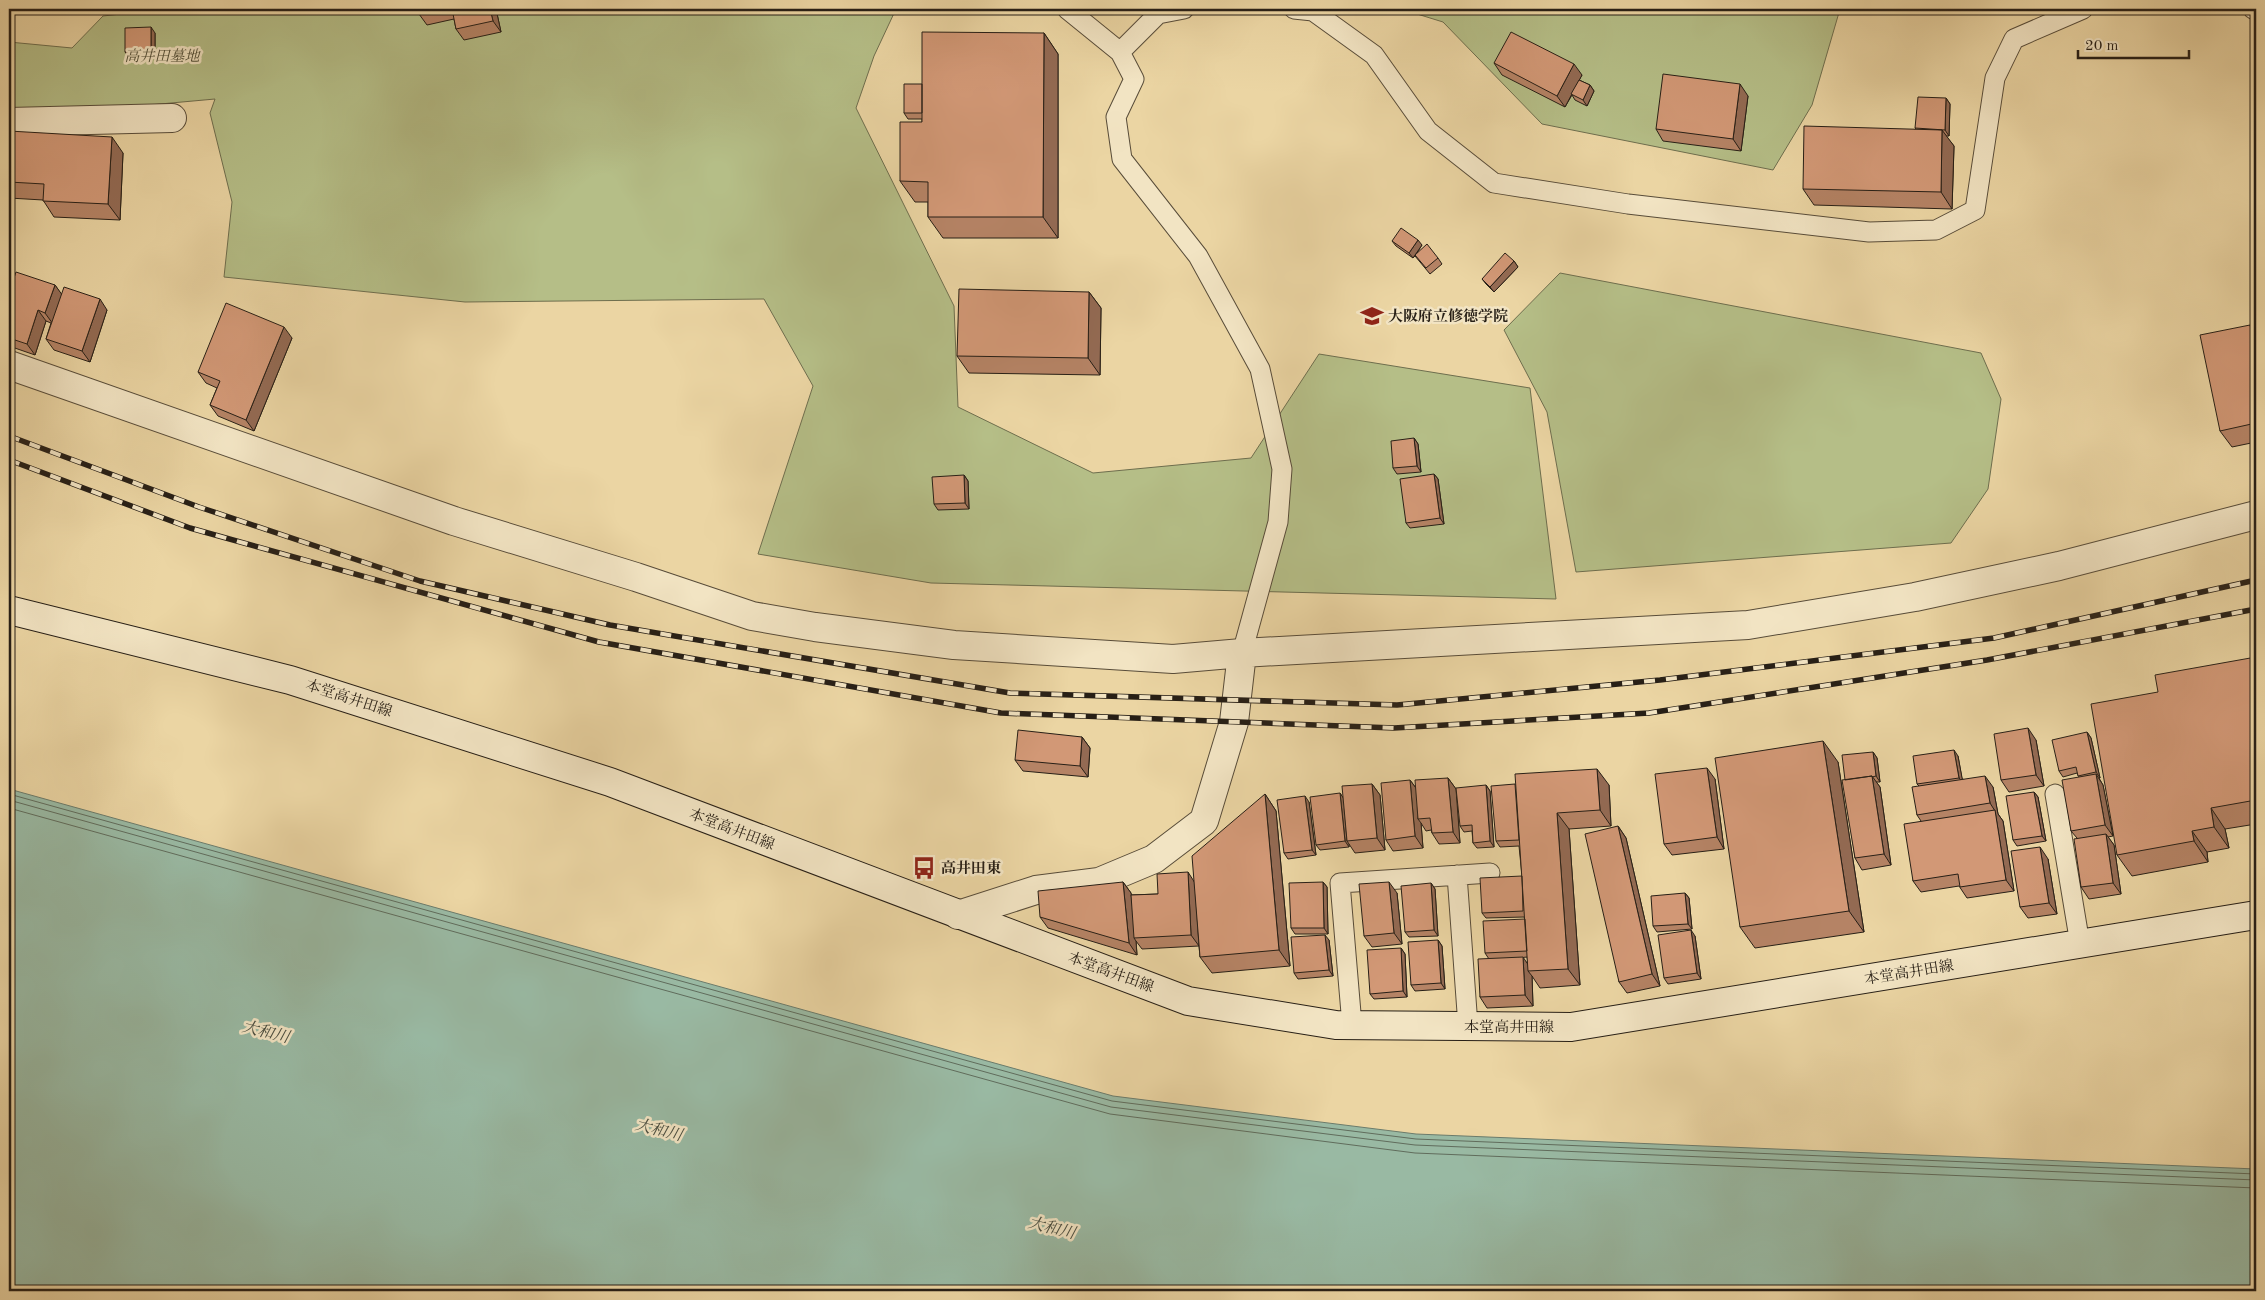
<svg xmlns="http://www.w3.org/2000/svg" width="2265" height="1300" font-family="'Old Standard TT','Noto Serif JP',serif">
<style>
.green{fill:#b5be87;stroke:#6e6e4e}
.water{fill:#99b9a3;stroke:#6b7b6b}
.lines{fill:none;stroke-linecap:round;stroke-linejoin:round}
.shore{stroke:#606c5c;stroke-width:1}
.service-casing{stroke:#584c39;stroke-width:21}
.minor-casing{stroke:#584c39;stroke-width:30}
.secondary-casing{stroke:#271f16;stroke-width:30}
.service{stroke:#f2e4c3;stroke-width:19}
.minor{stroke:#f2e4c3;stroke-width:28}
.secondary{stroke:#f2e4c3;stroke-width:28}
.rail-casing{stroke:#271f16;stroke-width:5.5}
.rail{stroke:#f2e4c3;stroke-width:4;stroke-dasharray:11;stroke-linecap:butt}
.wall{fill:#b58365;stroke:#271f16;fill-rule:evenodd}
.shaded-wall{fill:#936a53;stroke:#271f16}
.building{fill:#d29876;stroke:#271f16}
.labels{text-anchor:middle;stroke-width:5;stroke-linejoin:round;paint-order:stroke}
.park-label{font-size:15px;font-style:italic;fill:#524f38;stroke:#f2e4c3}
.poi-label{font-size:15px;font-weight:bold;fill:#271f16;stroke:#f2e4c3;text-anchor:start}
.street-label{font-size:15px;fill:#271f16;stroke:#f2e4c3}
.water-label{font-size:16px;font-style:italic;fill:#494d40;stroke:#f2e4c3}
</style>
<rect width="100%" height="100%" fill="#ebd5a3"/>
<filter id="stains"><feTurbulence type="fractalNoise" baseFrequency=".004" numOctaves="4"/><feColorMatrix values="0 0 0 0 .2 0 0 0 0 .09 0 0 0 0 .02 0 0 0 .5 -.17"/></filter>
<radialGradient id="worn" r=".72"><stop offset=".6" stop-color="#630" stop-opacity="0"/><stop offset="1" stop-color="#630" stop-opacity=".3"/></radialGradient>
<path class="green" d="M148,9H896L874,56L856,108L954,306L958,407L1093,473L1251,458L1319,354L1530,388L1556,599L931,583L758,554L813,386L764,299L465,302L224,277L232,202L210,113L215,99L17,117L9,114V42L72,48L103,16L148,11Z
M1401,9H1840L1812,105L1773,170L1542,124L1443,22Z
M1560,273L1981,353L2001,399L1988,489L1951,543L1576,572L1547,412L1504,330Z"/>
<path class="water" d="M9,789L1113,1096L1416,1134L2256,1169V1291H9Z"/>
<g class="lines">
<path class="shore" d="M9,794L1112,1101L1416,1139L2256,1174
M9,800L1111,1107L1415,1145L2256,1180
M9,808L1110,1114L1415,1153L2256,1188"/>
<defs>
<path id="service" d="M1067,9L1120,52L1134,79L1116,117L1122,159L1198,256L1260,369L1282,469L1278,522L1242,653
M1294,9L1313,11L1374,55L1428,131L1494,183L1628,204L1869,232L1936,230L1975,210L1995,78L2014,39L2083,9
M2253,9H2256
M1120,52L1158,14L1184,9
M2055,794L2080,944
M1457,875L1468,1026
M1352,1025L1340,883L1490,873"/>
<path id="minor" d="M9,122L172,118
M9,365L454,521L636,577L752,616L815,627L954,645L1173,659L1242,653L1748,625L1915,597L2059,566L2256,515
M958,915L1036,890L1099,882L1154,859L1204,821L1234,722L1242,653"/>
<path id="secondary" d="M9,610L290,680L610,782L1188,1001L1336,1025L1571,1027L2256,915"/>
</defs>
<use href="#service" class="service-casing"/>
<use href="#minor" class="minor-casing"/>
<use href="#secondary" class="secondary-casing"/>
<use href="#service" class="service"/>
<use href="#minor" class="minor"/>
<use href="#secondary" class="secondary"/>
<defs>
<path id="rail" d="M9,436L199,507L420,581L610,625L1010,693L1397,705L1660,680L1994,638L2256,580
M9,460L190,528L599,642L1001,713L1394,728L1649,713L1987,660L2256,609"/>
</defs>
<use href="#rail" class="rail-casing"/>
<use href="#rail" class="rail"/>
</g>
<path class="wall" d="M418,9H496L501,32L464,40L456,29L454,19L427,25L419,14Z
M155,33V56L129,57L125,52Z
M1044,33L1058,54V238H943L928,217V202H915L900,181L922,122V119H908L904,113L922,84Z
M1494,63L1582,75L1579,80L1590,85L1594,91L1587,106L1575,100L1572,95L1565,107L1502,75Z
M1748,96L1741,151L1663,141L1656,129Z
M1946,98L1950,104L1949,136H1946L1954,146L1952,209L1814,205L1803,189L1916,129L1915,128Z
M9,131L123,153L120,220L54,217L43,200L9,198Z
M1392,241L1422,245L1417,253L1438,258L1442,264L1430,274L1415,256L1413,258L1396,246Z
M1514,261L1518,267L1494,292L1486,284L1482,279Z
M55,285L61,294L107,310L90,362L54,350L46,339L51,323L46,321L35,355L9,346V293Z
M1089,292L1101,308L1100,375L969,373L957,356Z
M2256,334V442L2232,447L2220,431Z
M292,338L254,431L218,416L210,405L217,388L206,383L198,372Z
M1414,438L1418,444L1421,472L1397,474L1393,468Z
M1434,474L1438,479L1444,524L1410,528L1406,523Z
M964,475L968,481L969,509L938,510L934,504Z
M2256,657V824L2225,829L2229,848L2207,852L2208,862L2132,876L2117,855L2158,692Z
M2087,732L2091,738L2100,778H2099L2103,785L2113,836L2108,837L2114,845L2121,894L2089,899L2081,887L2077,838L2071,831L2079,777L2077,773L2063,777L2059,771Z
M1082,737L1090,748L1088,777L1023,771L1015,760Z
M2036,740L2044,786L2009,792L2001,780Z
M1873,752L1877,758L1880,782H1876L1880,787L1891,865L1862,870L1855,858L1845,780Z
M1958,756L1962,779L1993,787L1998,814L2003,821L2014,891L1967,898L1959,886L1921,892L1913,881L1921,821L1917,815L1919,786L1917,784Z
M1838,762L1864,932L1755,948L1740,927Z
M1448,778L1456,789L1460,843L1439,844L1432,833L1431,830L1426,831L1421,823L1423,848L1393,851L1386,840L1410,780L1416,788Z
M1715,779L1724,849L1672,855L1664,844Z
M1372,784L1380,795L1385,850L1355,853L1349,844V847L1320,850L1316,845L1340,793L1343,798Z
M1486,785L1490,791L1494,847L1477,848L1473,843L1472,831L1464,832L1460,826Z
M1609,785L1611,826L1569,829L1580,985L1540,988L1532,976L1533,1006L1487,1008L1480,997L1489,959L1485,953L1525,919L1524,917L1486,918L1482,913L1522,876L1519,846L1500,847L1496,841ZM1527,957L1528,963L1518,958Z
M2034,792L2038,797L2046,841L2017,846L2013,840Z
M1265,794L1276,811L1290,966L1212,973L1200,957L1199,946L1142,949L1136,941L1137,955L1048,928L1040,917L1123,882L1131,893V895L1158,894L1194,881Z
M1309,802L1316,855L1288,859L1284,853Z
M1618,826L1626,838L1660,986L1627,993L1619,982Z
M2048,859L2057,914L2028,918L2020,907Z
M1323,882L1327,887L1328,934H1295L1291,928Z
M1431,883L1435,889L1438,936L1409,937L1405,932Z
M1397,893L1402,944L1372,947L1364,936Z
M1685,893L1689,898L1692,929L1657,932L1653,926Z
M1695,936L1701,979L1668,984L1664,978Z
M1329,940L1333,976L1298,979L1294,973Z
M1438,940L1442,946L1445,989L1415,991L1411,985Z
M1401,948L1405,954L1407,997L1374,999L1370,994Z"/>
<path class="shaded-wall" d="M490,9H496L501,32L493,21Z
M151,27L155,33V56L151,51Z
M1044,33L1058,54V238L1043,217Z
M1574,64L1582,75L1565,107L1557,96Z
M1740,84L1748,96L1741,151L1733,139Z
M1590,85L1594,91L1587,106L1583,100Z
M1946,98L1950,104L1949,136L1945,130Z
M1942,130L1954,146L1952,209L1941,192Z
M112,137L123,153L120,220L108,204Z
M1418,240L1422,245L1413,258L1409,253Z
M1514,261L1518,267L1494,292L1490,287Z
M55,285L63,296L53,324L45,313Z
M1089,292L1101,308L1100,375L1088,358Z
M100,299L107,310L90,362L82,351Z
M38,310L46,321L35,355L27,344Z
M2250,325L2256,334V343L2253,338Z
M284,327L292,338L254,431L246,420Z
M1414,438L1418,444L1421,472L1417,466Z
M1434,474L1438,479L1444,524L1440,518Z
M964,475L968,481L969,509L965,503Z
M2028,728L2036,740L2044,786L2036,775Z
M2087,732L2091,738L2100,778L2096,772Z
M1082,737L1090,748L1088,777L1080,766Z
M1823,741L1838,762L1864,932L1849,911Z
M1954,750L1958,756L1963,783L1959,778Z
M1873,752L1877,758L1880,782L1876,776Z
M1707,768L1715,779L1724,849L1717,837Z
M1597,769L1609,785L1611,826L1600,810Z
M2096,774L2103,785L2113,836L2105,825Z
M1872,776L1880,787L1891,865L1884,854Z
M1985,776L1993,787L1998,814L2003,821L2014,891L2006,880L1995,811L1990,803Z
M1448,778L1456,789L1460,843L1453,832Z
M1410,780L1418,791V819L1421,823L1423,848L1415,836Z
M1372,784L1380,795L1385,850L1377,838Z
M1486,785L1490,791L1494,847L1490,841Z
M2034,792L2038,797L2046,841L2042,836Z
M1340,793L1344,799L1347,841L1349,844V847L1345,841Z
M1265,794L1276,811L1290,966L1279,950Z
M1305,796L1309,802L1316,855L1312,850Z
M2211,808L2225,829L2229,848L2214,827Z
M1557,813L1569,829L1580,985L1568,969Z
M1618,826L1626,838L1660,986L1652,974Z
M2192,831L2207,852L2208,862L2194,841Z
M2106,834L2114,845L2121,894L2113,883Z
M2040,847L2048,859L2057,914L2049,903Z
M1188,872L1195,883L1199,946L1191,935Z
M1123,882L1131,893L1136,937L1134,938L1136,941L1137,955L1129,943Z
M1323,882L1327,887L1328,934L1324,928Z
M1389,882L1397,893L1402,944L1394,933Z
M1431,883L1435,889L1438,936L1434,930Z
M1685,893L1689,898L1692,929L1688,924Z
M1691,930L1695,936L1701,979L1697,973Z
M1325,935L1329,940L1333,976L1329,970Z
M1438,940L1442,946L1445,989L1441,983Z
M1401,948L1405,954L1407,997L1403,991Z
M1523,957L1531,969L1528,971L1532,976L1533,1006L1525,995Z"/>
<path class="building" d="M418,9H444L419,14Z
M452,9H490L493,21L456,29Z
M151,27V51L125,52V28Z
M922,32L1044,33L1043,217H928V182L900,181V122H922Z
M1511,32L1574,64L1557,96L1494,63Z
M1663,74L1740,84L1733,139L1656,129Z
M1579,80L1590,85L1583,100L1571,94Z
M904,84H922V113H904Z
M1918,97L1946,98L1945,130L1915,128Z
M1804,126L1942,130L1941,192L1803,189Z
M9,131L112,137L108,204L43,201L44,184L9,182Z
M1401,228L1418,240L1409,253L1392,241Z
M1427,244L1438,258L1426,268L1415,255Z
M1505,253L1514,261L1490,287L1482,279Z
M16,272L55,285L45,313L38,310L27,344L9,338V293Z
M64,287L100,299L82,351L46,339Z
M959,289L1089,292L1088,358L957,356Z
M226,303L284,327L246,420L210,405L220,381L198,372Z
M2250,325L2253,338H2256V423L2220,431L2200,335Z
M1414,438L1417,466L1393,468L1391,441Z
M1434,474L1440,518L1406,523L1400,479Z
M964,475L965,503L934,504L932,477Z
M2256,657V800L2211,808L2214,827L2192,831L2194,841L2117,855L2091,704L2158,692L2155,675Z
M2028,728L2036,775L2001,780L1994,734Z
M1018,730L1082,737L1080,766L1015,760Z
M2087,732L2096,772L2078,776L2076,767L2059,771L2052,740Z
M1823,741L1849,911L1740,927L1715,758Z
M1954,750L1959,778L1917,784L1913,756Z
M1873,752L1876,776L1872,777V776L1845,780L1842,755Z
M1707,768L1717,837L1664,844L1655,774Z
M1597,769L1600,810L1557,813L1568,969L1528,971L1515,774Z
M2096,774L2105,825L2071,831L2062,780Z
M1872,776L1884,854L1855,858L1842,780Z
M1985,776L1990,803L1917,815L1912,787Z
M1448,778L1453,832L1432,833L1430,818L1418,819L1415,780Z
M1410,780L1415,836L1386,840L1381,783Z
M1372,784L1377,838L1347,841L1342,786Z
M1515,784L1519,840L1496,841L1491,786Z
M1486,785L1490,841L1473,843L1472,825L1460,826L1456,788Z
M2034,792L2042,836L2013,840L2006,796Z
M1340,793L1345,841L1316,845L1310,797Z
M1265,794L1279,950L1200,957L1192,856Z
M1305,796L1312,850L1284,853L1277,800Z
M1995,810L2006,880L1960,887L1958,874L1913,881L1904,824Z
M1618,826L1652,974L1619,982L1585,834Z
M2106,834L2113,883L2081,887L2074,839Z
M2040,847L2049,903L2020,907L2011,851Z
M1188,872L1191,935L1134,938L1131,895L1158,894L1157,874Z
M1522,876L1523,911L1482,913L1480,878Z
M1123,882L1129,943L1040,917L1038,891Z
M1323,882L1324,928H1291L1289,883Z
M1389,882L1394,933L1364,936L1359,884Z
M1431,883L1434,930L1405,932L1401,886Z
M1685,893L1688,924L1653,926L1651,896Z
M1525,919L1527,951L1485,953L1483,921Z
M1691,930L1697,973L1664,978L1658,935Z
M1325,935L1329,970L1294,973L1291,937Z
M1438,940L1441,983L1411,985L1408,942Z
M1401,948L1403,991L1370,994L1367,950Z
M1523,957L1525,995L1480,997L1478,959Z"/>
<defs>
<symbol id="school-bare" viewBox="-9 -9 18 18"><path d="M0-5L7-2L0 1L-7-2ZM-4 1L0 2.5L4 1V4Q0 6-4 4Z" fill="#8f2418" stroke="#f2e4c3" stroke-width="2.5" paint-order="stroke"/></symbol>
<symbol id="bus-bare" viewBox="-9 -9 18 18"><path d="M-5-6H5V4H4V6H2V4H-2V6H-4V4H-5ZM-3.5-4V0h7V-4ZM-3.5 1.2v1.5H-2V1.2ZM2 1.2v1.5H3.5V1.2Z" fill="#8f2418" stroke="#f2e4c3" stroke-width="2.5" paint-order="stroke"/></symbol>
</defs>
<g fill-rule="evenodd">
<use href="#school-bare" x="1356" y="300" width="32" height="32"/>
<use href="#bus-bare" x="908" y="852" width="32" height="32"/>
</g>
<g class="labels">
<g class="park-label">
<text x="162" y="61">高井田墓地</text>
</g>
<g class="poi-label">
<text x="1388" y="321">大阪府立修徳学院</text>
<text x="941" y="873">高井田東</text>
</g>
<g class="street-label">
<text transform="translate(349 698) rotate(18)" y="5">本堂高井田線</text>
<text transform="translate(732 829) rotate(21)" y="5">本堂高井田線</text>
<text transform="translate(1111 972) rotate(20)" y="5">本堂高井田線</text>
<text transform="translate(1909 972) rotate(-9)" y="5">本堂高井田線</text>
<text x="1509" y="1032">本堂高井田線</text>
</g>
<g class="water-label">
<text transform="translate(266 1031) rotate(14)" y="6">大和川</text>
<text transform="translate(659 1129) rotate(14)" y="6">大和川</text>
<text transform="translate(1052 1227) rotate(14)" y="6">大和川</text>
</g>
</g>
<rect width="2265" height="1300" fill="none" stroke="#ebd5a3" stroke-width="30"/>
<rect x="10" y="10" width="2245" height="1280" fill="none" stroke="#271f16" stroke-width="2.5"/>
<rect x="15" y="15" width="2235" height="1270" fill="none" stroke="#271f16"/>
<path d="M2078 50v8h111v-8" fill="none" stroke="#271f16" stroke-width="2.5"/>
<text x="2085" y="50" font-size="15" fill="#271f16" stroke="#f2e4c3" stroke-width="4" paint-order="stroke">20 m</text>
<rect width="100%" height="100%" filter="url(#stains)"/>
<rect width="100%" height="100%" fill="url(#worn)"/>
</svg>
